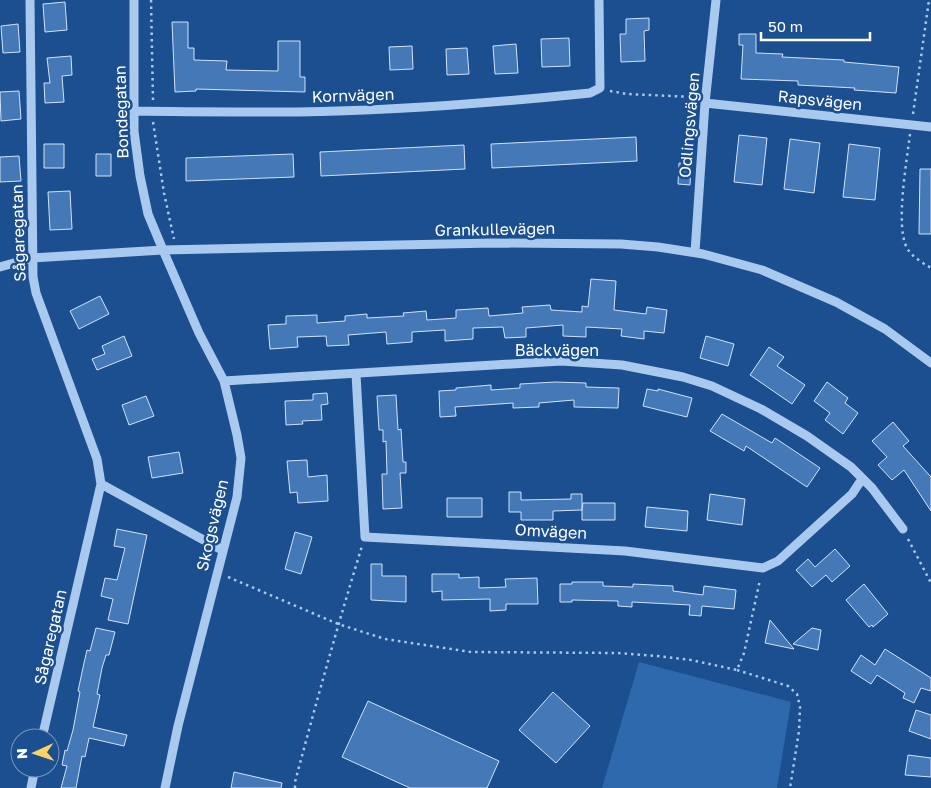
<svg xmlns="http://www.w3.org/2000/svg" width="931" height="788" font-family="'Golos Text',sans-serif">
<style>
.green{fill:#2e69ad}
.building{fill:#4478b7;stroke:#cfe3fa}
.lines{fill:none;stroke-linecap:round;stroke-linejoin:round}
.path{stroke:#a9c9ee;stroke-width:2.5;stroke-dasharray:2.5 4;stroke-linecap:butt}
.minor{stroke:#a9c9ee;stroke-width:9}
.labels{text-anchor:middle;stroke-width:5;stroke-linejoin:round;paint-order:stroke}
.street-label{font-size:16px;fill:#fff;stroke:#1b4f8f}
</style>
<rect width="100%" height="100%" fill="#1b4f8f"/>
<path class="green" d="M639,662L791,702L777,788H602Z"/>
<path class="building" d="M65,2L67,30L45,32L43,4Z
M649,18V30L644,31L645,61L621,62L620,34H626V19Z
M172,22H188V48H194V60L227,61L226,70L278,71V41H300V77H305V92L196,89V91L175,92Z
M18,24L20,52L3,53L1,26Z
M739,34H756V53L783,54L782,57L844,60V62L899,67L896,93L854,90L855,88L798,85V81L741,79L743,45H739Z
M569,38L570,66L542,67L541,39Z
M516,44L518,73L495,74L493,46Z
M412,46L413,69L390,70L389,47Z
M467,48L469,74L447,75L446,49Z
M71,56L72,75L62,76L64,102L45,103L44,83H50L47,58Z
M19,91L21,119L1,121L0,92Z
M739,135L767,138L762,185L734,182Z
M636,137L637,161L492,168L491,144Z
M790,139L820,143L814,193L784,189Z
M44,144H64V168H44Z
M849,144L880,148L875,200L843,197Z
M464,145L465,169L321,176L320,152Z
M96,154H111V176H96Z
M293,154L294,177L186,181V158Z
M19,156L21,181L0,182V157Z
M679,163L691,164L690,185L678,184Z
M920,169H931V234H919Z
M70,191L72,229L50,230L48,192Z
M591,279L616,281L614,310L646,314L647,307L667,310L664,333L644,331V339L621,336L622,329L586,327V337L563,336V325L526,328V337L505,338L503,327L473,328V339L445,341V330L412,332V342L387,344L386,332L348,335L349,345L327,346L326,336L297,337L298,347L270,349L268,325L286,324V316L317,315V323L345,321V316L367,314V318L404,316L403,313L426,311L427,320L456,318V310L488,308L489,316L523,313L522,307L550,305L551,310L582,312V306L588,307Z
M100,296L109,314L79,329L70,311Z
M124,336L132,356L97,370L92,359L105,354L102,346Z
M706,336L734,344L728,366L700,358Z
M769,347L784,357L777,366L805,385L792,404L750,375Z
M555,382L586,383V387L619,388L618,408L574,407V400L539,403V407L513,408V403L455,407L456,416L440,417L439,391L456,390V388L491,385V390L520,388V384Z
M827,382L848,398L845,403L858,413L843,434L825,420L830,413L814,401Z
M647,389L658,391V389L692,398L687,417L643,406Z
M327,393L328,404L321,405L322,420L302,421L303,424L286,425L285,401L313,400V394Z
M396,395L398,430L401,429L403,462H406V473H400L402,508L383,509L382,474H387L386,441L383,442V430H379L377,396Z
M146,396L154,416L129,425L122,405Z
M722,414L772,443L775,438L820,468L807,487L746,446L744,451L710,431Z
M893,422L909,441L903,446L931,477V511L904,470L892,480L878,465L887,457L872,441Z
M179,452L183,473L152,478L148,457Z
M307,460L308,477L327,475L328,501L298,503L297,492L290,493L287,461Z
M509,492H521V500L571,499V494H582V510L583,503H615V520H582V510L553,511V520H521V512H509Z
M710,494L745,499L742,525L707,520Z
M447,498H482V517H447Z
M647,507L688,511L687,531L645,527Z
M117,529L147,535L128,624L108,620L113,599L101,596L105,578L117,580L125,548L114,546Z
M295,532L312,537L301,574L285,569Z
M835,549L850,566L832,582L826,575L812,587L796,570L808,559L815,567Z
M371,564H382V576H406V602L371,600Z
M432,574H459V578L479,577V588L506,587L505,579L537,578L538,604H506V610L490,611V599L442,600V591L432,592Z
M572,582H603V586L633,587V584L673,586V591L703,595L704,586L736,590L734,609L702,606L701,616L689,615L690,605L632,602V607L618,606V601L572,600V602H560V584H572Z
M864,584L888,614L873,627L872,625L869,627L846,600Z
M770,620L794,649L765,643Z
M96,628L115,632L109,655H106L102,668L97,694L100,695L93,727L127,735L124,746L89,738L85,757L82,756L76,788H61L67,766L62,765L65,750L67,751L73,730L80,692L78,691L84,663L87,650L90,651Z
M812,628L821,630L818,650L793,644Z
M885,649L931,678V691L921,688L914,703L903,698L905,693L877,675L871,684L851,671L861,655L875,665Z
M553,692L590,726L556,763L519,730Z
M368,701L499,761L487,788H410L342,757Z
M916,710L931,715V739L909,731Z
M908,755L931,758V777L905,775Z
M234,772L282,783L281,788H231Z"/>
<g class="lines">
<path class="path" d="M151,0L153,101
M610,91L627,94L694,97
M913,114L929,0
M153,122L164,193L174,239
M910,134C907,160 895,226 907,248C912,257 923,263 931,268
M908,539L931,583
M228,577L338,624L385,639L471,652L617,653L658,656L691,660L737,670L744,653L760,580
M737,670L788,686L797,694L800,707L799,731L790,788
M295,788V782C316,703 338,624 362,546"/>
<path class="minor" d="M30,0L33,277L36,293L97,459L101,484L42,738
M134,0V131L140,176L148,214L163,250L199,333L224,381L237,435L241,458L237,497L178,726L165,788
M705,103L931,127
M134,111C189,112 243,112 298,112C396,111 493,103 590,93L600,88L599,0
M695,252L705,103L716,0
M0,267L32,258L163,250L493,243L621,244L658,247L703,254L762,270L836,302L885,329L931,363
M356,374L365,537L625,551L763,568L778,561L852,494L862,479
M224,381L561,361L622,365L683,377L712,386L761,409L807,436L851,467L872,488L903,529
M101,484L222,550
M31,788L35,768"/>
</g>
<g class="labels">
<g class="street-label">
<text transform="translate(353 95) rotate(-2)" y="6">Kornvägen</text>
<text transform="translate(820 100) rotate(6)" y="6">Rapsvägen</text>
<text transform="translate(121 112) rotate(-92)" y="6">Bondegatan</text>
<text transform="translate(689 125) rotate(-85)" y="6">Odlingsvägen</text>
<text transform="translate(495 229) rotate(-1)" y="6">Grankullevägen</text>
<text transform="translate(18 233) rotate(-92)" y="6">Sågaregatan</text>
<text x="557" y="356">Bäckvägen</text>
<text transform="translate(212 525) rotate(-77)" y="6">Skogsvägen</text>
<text transform="translate(551 531) rotate(3)" y="6">Omvägen</text>
<text transform="translate(50 637) rotate(-77)" y="6">Sågaregatan</text>
</g>
</g>
<g transform="translate(35 753) rotate(267)"><circle r="24" fill="#1b4f8f" stroke="#7695bc"/>
<path d="M0-4L9 19L0 12L-9 19Z" fill="#ffd166"/>
<text y="-8" font-size="14" font-weight="bold" text-anchor="middle" fill="#ffffff">N</text>
</g>
<path d="M761 32v8h109v-8" fill="none" stroke="#ffffff" stroke-width="2.5"/>
<text x="768" y="32" font-size="15" fill="#ffffff" stroke="#1b4f8f" stroke-width="4" paint-order="stroke">50 m</text>
</svg>
